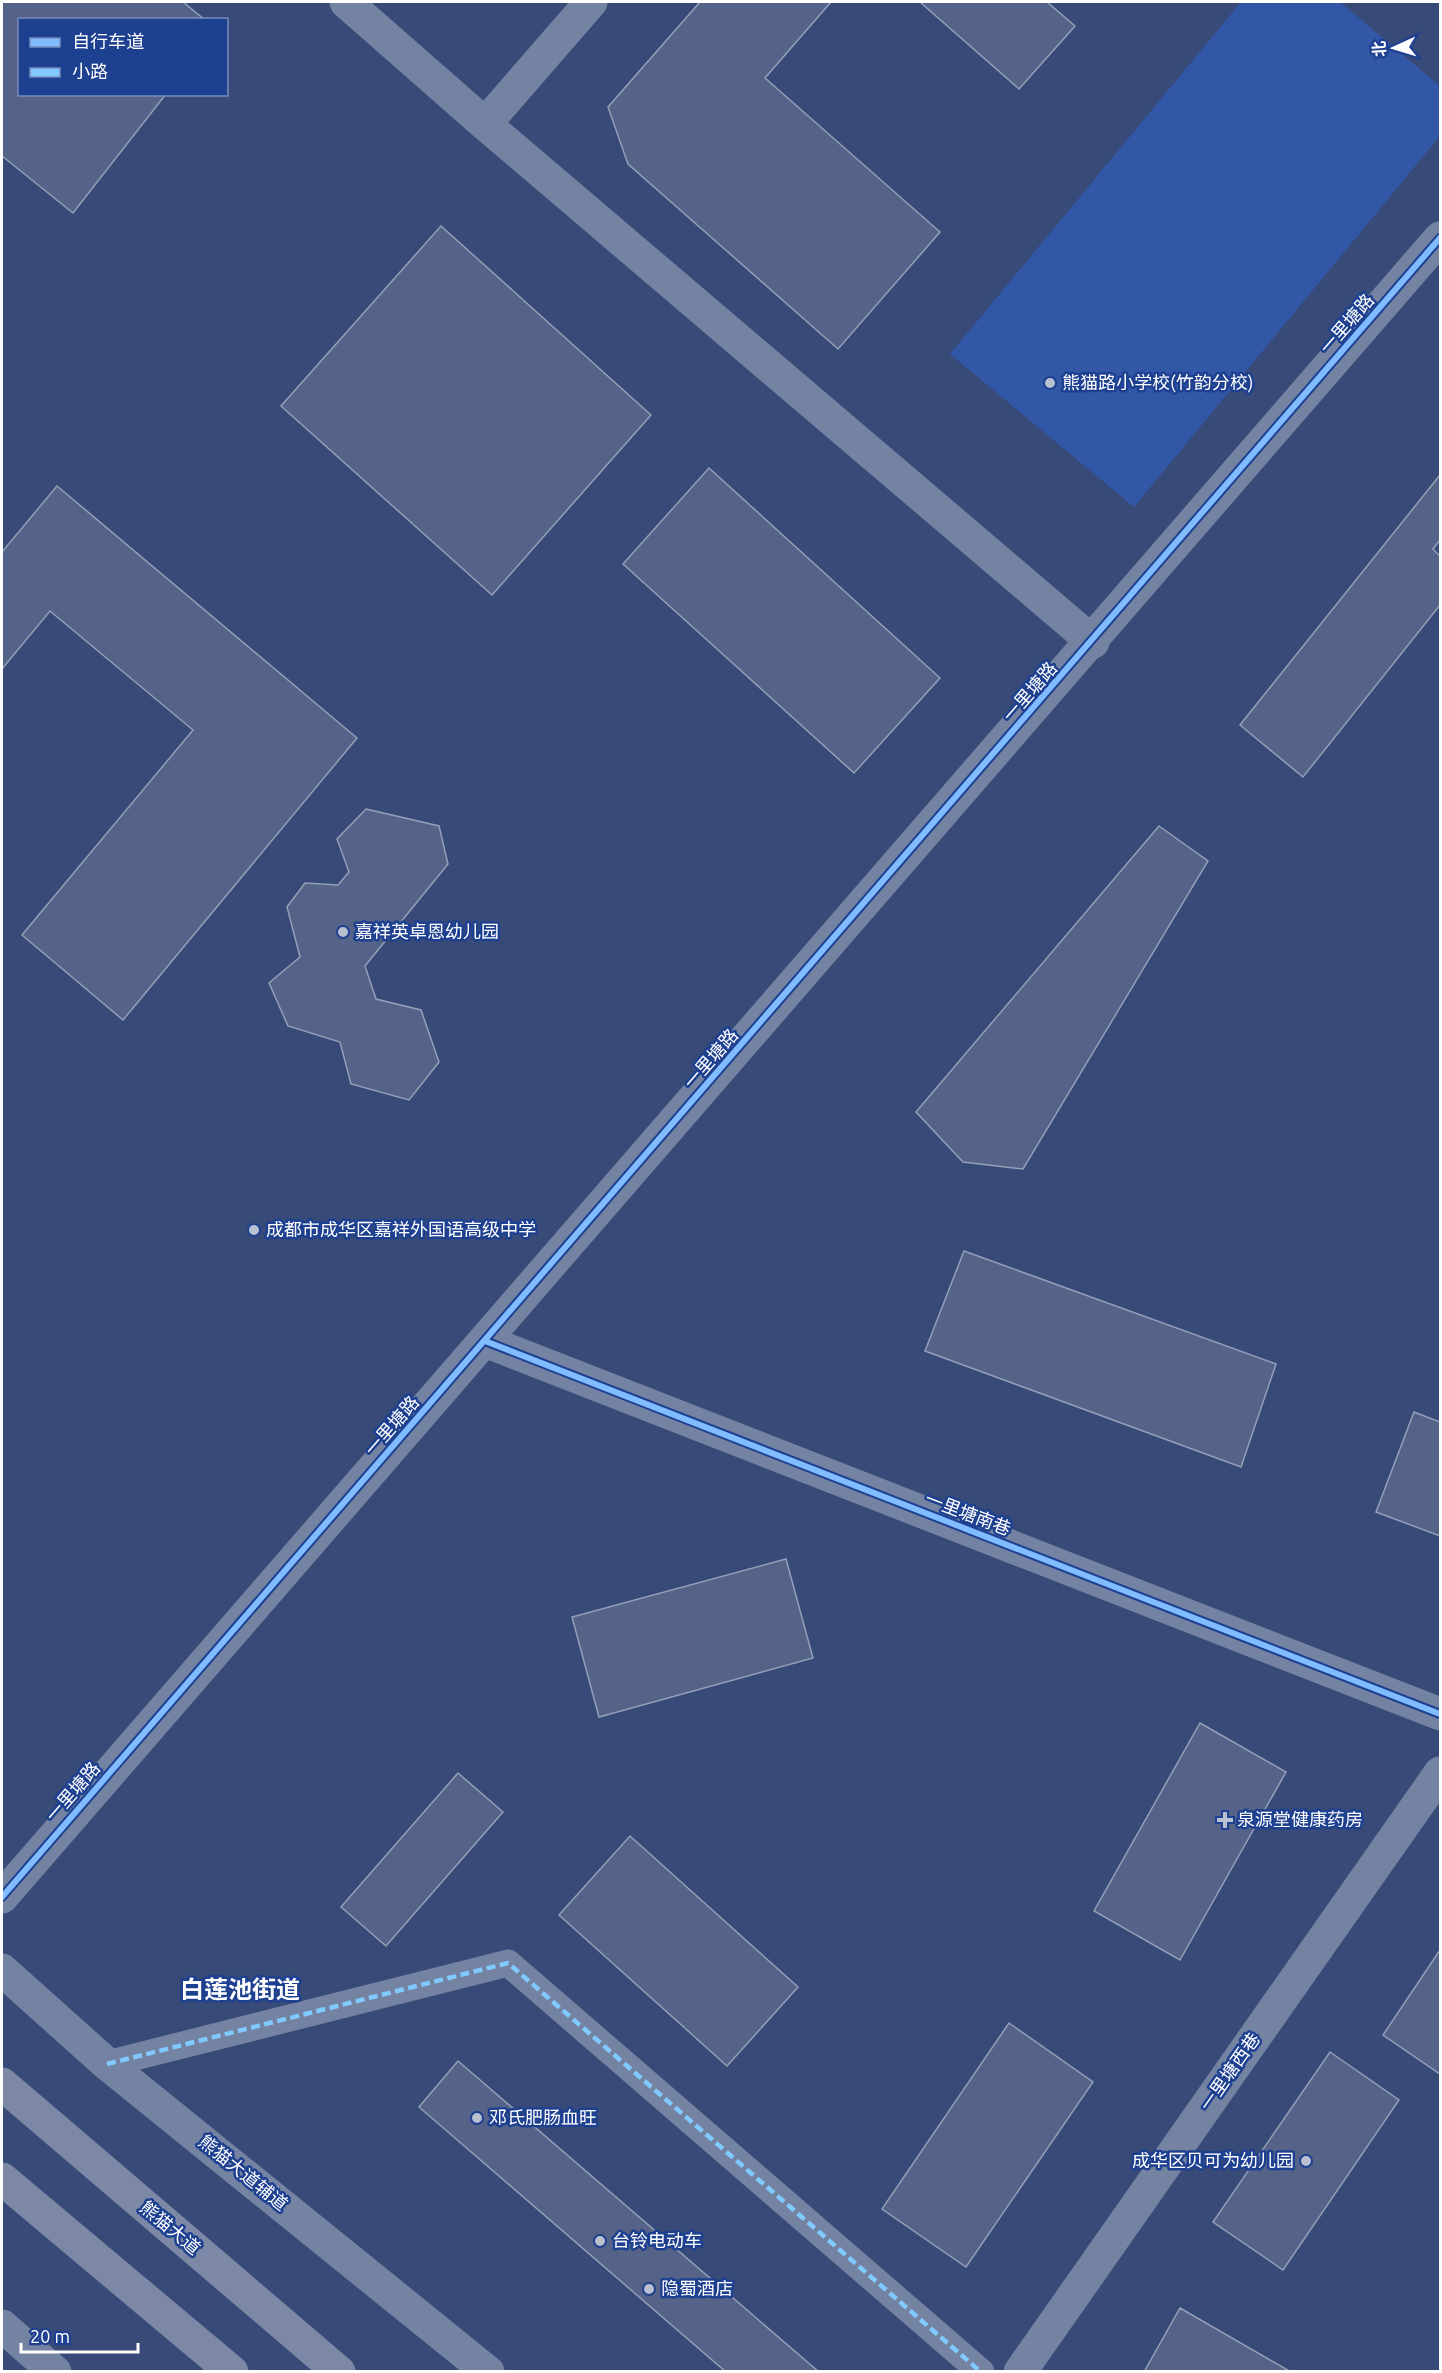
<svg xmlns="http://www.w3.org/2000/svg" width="1442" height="2373" font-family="Ubuntu,'Noto Sans SC',sans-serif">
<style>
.green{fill:#3257a7}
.building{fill:#546387;stroke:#949fb8;stroke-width:1.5}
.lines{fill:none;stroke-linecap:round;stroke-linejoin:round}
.pedestrian{stroke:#7583a2;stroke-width:27}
.minor{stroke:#7583a2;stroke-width:33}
.tertiary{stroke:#7583a2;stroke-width:33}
.secondary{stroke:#7c88a6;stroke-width:33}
.quiet{stroke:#80caff;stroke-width:4.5;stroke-dasharray:9 4.5;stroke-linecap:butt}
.cycleway-casing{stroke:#1e4091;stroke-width:10}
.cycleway{stroke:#80bcff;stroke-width:6}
.poi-dot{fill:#b9c0cf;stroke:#1e4091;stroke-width:2}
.labels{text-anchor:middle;stroke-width:5;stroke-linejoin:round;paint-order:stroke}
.street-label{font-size:18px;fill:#fff;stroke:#1e4091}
.poi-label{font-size:18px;fill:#fff;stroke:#1e4091;text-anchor:start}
.district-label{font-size:24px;font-weight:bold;fill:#fff;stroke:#1e4091}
</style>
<rect width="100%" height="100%" fill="#384a77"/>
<path class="green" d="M1241,2H1340L1440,86V136L1134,507L950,354Z"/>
<path class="building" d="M2,2H183L205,20H20V94H166L73,213L2,156Z
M700,2H831L765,78L940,232L838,349L628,164L608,107Z
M920,2H1047L1075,26L1019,89Z
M441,226L651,415L492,595L281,406Z
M709,468L940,678L854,773L623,564Z
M1440,475V540L1433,549L1440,556V605L1303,777L1240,725Z
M57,486L357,738L123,1020L22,935L193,730L50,611L2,669V552Z
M366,809L439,826L448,864L365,966L376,999L421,1010L439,1062L409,1100L351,1084L340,1042L288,1026L269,983L300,957L287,907L305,883L338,885L349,872L337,839Z
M1159,826L1208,861L1023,1169L963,1162L916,1112Z
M964,1251L1276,1364L1241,1467L925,1351Z
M1414,1412L1440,1422V1536L1376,1512Z
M786,1559L813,1658L599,1717L572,1617Z
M1200,1723L1286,1772L1180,1960L1094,1911Z
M458,1773L503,1812L386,1946L341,1907Z
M630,1836L798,1987L727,2066L559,1915Z
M1440,1950V2074L1383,2035Z
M1009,2023L1093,2082L966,2267L882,2209Z
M1330,2052L1399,2100L1283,2270L1213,2222Z
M458,2061L819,2372H726L419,2107Z
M1180,2308L1291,2372H1144Z"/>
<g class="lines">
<path class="pedestrian" d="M107,2064L508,1963L981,2372"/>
<path class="minor" d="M346,2L485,124L1093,642
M485,124L591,2
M485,1341L1440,1714
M2,1897L1440,238
M1020,2372L1440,1773"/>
<path class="tertiary" d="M2,1970L107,2064L488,2372
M2,2326L55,2372"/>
<path class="secondary" d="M2,2084L339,2372
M2,2179L232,2372"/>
<path class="quiet" d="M107,2064L508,1963L981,2372"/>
<defs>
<path id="cycleway" d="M485,1341L1440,1714
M2,1897L1440,238"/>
</defs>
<use href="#cycleway" class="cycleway-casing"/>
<use href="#cycleway" class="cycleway"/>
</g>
<g class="poi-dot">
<circle cx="1050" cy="383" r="6"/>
<circle cx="343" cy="932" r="6"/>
<circle cx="254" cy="1230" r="6"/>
<path d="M1222 1811h6v6h6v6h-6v6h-6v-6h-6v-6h6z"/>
<circle cx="477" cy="2118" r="6"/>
<circle cx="1306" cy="2161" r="6"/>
<circle cx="600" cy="2241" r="6"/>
<circle cx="649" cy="2289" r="6"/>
</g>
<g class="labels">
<g class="street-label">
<text transform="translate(1347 324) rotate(-49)" y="6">一里塘路</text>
<text transform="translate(1030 692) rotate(-49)" y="6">一里塘路</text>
<text transform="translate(711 1059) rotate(-49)" y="6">一里塘路</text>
<text transform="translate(392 1426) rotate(-49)" y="6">一里塘路</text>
<text transform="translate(968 1514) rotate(21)" y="6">一里塘南巷</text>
<text transform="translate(73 1792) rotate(-49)" y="6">一里塘路</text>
<text transform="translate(1230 2072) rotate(-55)" y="6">一里塘西巷</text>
<text transform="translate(243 2173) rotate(39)" y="6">熊猫大道辅道</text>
<text transform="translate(170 2228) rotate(40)" y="6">熊猫大道</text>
</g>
<g class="poi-label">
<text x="1062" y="389">熊猫路小学校(竹韵分校)</text>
<text x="355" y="938">嘉祥英卓恩幼儿园</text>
<text x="266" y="1236">成都市成华区嘉祥外国语高级中学</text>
<text x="1237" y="1826">泉源堂健康药房</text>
<text x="489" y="2124">邓氏肥肠血旺</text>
<text x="1294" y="2167" text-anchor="end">成华区贝可为幼儿园</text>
<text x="612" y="2247">台铃电动车</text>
<text x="661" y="2295">隐蜀酒店</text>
</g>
<g class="district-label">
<text x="240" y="1998">白莲池街道</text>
</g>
</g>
<rect width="1442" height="2373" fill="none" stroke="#ffffff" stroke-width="6"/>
<rect x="18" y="18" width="210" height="78" fill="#1e4091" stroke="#788cbd" stroke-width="1.5"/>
<rect x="30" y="38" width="30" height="9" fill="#80bcff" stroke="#788cbd" stroke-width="1.5"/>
<text x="72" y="48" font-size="18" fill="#ffffff">自行车道</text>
<rect x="30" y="68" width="30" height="9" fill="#80caff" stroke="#788cbd" stroke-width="1.5"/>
<text x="72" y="78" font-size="18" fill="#ffffff">小路</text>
<g transform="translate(1394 48) rotate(266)" stroke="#1e4091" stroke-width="4.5" paint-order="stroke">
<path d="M0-4.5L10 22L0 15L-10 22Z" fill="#ffffff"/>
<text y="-9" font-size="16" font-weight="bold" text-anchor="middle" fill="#ffffff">北</text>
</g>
<path d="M21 2343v9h117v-9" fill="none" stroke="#ffffff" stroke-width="3"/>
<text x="30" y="2343" font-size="18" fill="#ffffff" stroke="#1e4091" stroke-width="4.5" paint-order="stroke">20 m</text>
</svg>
